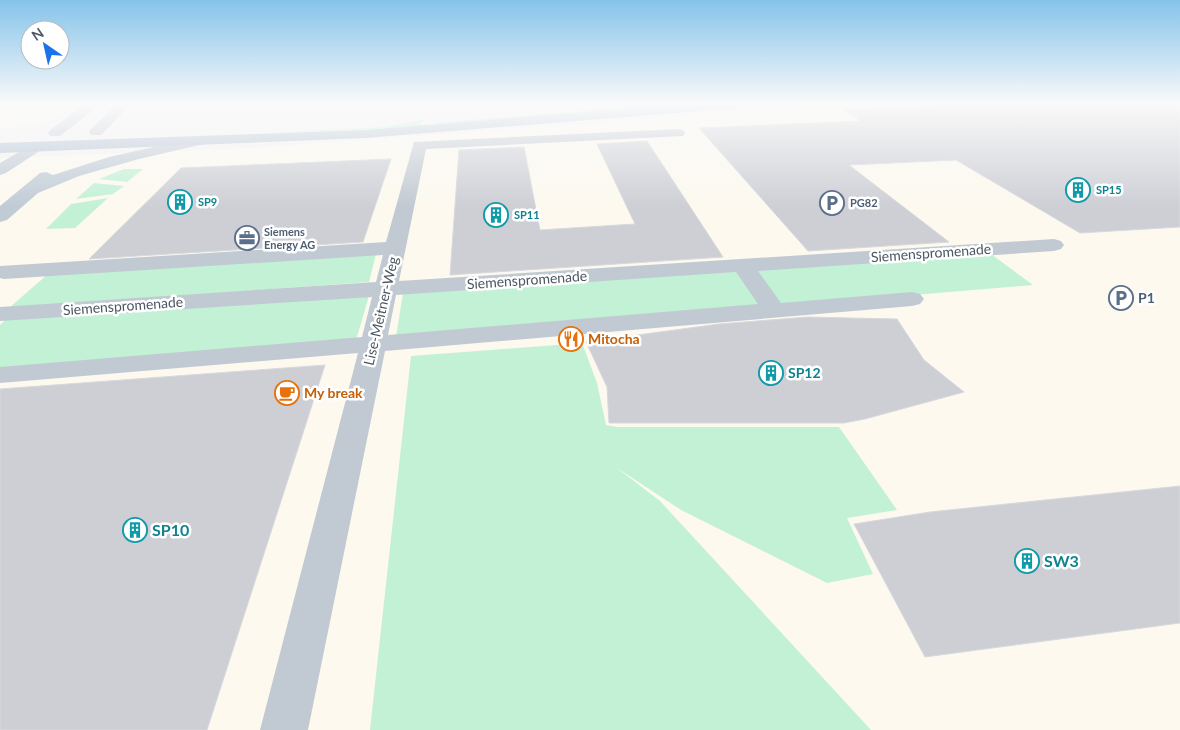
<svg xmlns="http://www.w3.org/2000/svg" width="1180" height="730" font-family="Lato,sans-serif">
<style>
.commercial{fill:#fdf9ef}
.green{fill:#c3f1d5}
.building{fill:#cdcfd5;stroke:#d7d9de}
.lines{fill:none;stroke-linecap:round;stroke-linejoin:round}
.street{fill:#c1cad2;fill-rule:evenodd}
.secondary{fill:#c1cbd6;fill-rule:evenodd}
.primary{fill:#b3c2d1;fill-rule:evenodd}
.labels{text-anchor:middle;stroke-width:5;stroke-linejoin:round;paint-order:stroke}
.far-culture-label{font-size:11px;font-weight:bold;fill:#0d838f;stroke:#fff;text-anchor:start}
.far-service-label{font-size:11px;font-weight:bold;fill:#4e5e75;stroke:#fff;text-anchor:start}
.street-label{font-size:14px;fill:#4a5661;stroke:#fff}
.service-label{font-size:14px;font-weight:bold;fill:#4e5e75;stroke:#fff;text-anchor:start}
.food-label{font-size:14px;font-weight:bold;fill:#c56008;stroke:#fff;text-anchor:start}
.culture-label{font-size:14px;font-weight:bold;fill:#0d838f;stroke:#fff;text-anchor:start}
.near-culture-label{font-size:16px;font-weight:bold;fill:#0d838f;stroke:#fff;text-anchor:start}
</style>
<rect width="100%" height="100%" fill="#f5f3f3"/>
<path class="commercial" d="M0,104H79L57,118L35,126L0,127Z
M817,104H1180V730H0V158L254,148L801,107Z"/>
<path class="green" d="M661,104H703L444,124L432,123Z
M420,120H425L421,123L422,127L252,134L383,127Z
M124,169H143L127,182L99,179Z
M94,183L124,186L113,194L76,199Z
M108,198L75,228L46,229L71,204Z
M376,254L369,282L9,308L48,274Z
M991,254L1033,285L570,324L396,337L403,293Z
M369,296L356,340L0,369V325L7,318Z
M582,343L597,383L606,425L617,427H839L897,510L847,518L873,574L827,583L681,510L617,468L660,501L871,730H370L411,356Z"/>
<path class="building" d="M973,104H1180V227L1080,233L956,160L849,165L949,242L808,251L699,128L861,121L843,110Z
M647,141L723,257L450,275L459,150L524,147L540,230L635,224L597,144Z
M391,159L363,242L89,259L181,168Z
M807,317L897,319L924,360L964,392L865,419L844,423H609L607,387L586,342L719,324Z
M325,365L207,730H0V389Z
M1180,486V623L925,657L854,524L930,512Z"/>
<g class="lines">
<path class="street" d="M678,129L683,130L685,133L683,136L426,149L399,281L1054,239L1061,241L1064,245L1061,249L1054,251L758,271L781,303L912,292L920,294L924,299L920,304L912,306L385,351L308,730H260L358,353L0,383V367L362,337L372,297L0,321V307L376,282L383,255L4,279L0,278V266L386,242L414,142ZM736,272L758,304L388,335L396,295Z"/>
<path class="secondary" d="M86,104H101L60,136H50L48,133L50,130Z
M117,104H131L101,135H91L89,132L91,129Z
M199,137L204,138L206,141L204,144L139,159L79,176L38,193L7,220L0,222V206L40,173L46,172L53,175L109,157Z
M36,142L41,144L44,147L41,150L6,173L0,175V163Z"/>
<path class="primary" d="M684,104H743L737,108L365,138L0,153V143L365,130Z"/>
</g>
<linearGradient id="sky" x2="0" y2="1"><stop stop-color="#85c3ea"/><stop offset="0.5" stop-color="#fafafa"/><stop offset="1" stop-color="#fafafa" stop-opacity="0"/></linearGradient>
<rect width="1180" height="207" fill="url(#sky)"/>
<defs>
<symbol id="building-ring" viewBox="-11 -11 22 22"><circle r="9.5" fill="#fff" stroke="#0f9aa8" stroke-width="1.5"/><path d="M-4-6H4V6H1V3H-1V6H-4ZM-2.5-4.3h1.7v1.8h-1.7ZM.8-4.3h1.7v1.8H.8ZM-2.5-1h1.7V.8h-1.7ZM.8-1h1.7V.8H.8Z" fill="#0f9aa8"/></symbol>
<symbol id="parking-ring" viewBox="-11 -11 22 22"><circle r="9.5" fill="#fff" stroke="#5c6f8a" stroke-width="1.5"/><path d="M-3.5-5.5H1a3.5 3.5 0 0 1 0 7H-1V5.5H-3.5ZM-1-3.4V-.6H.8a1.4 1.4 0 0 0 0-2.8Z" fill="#5c6f8a"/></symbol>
<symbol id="office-ring" viewBox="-11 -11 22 22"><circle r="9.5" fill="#fff" stroke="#5c6f8a" stroke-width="1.5"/><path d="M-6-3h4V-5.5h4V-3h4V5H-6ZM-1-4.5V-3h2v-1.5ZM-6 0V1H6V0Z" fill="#5c6f8a"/></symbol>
<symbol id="restaurant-ring" viewBox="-11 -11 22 22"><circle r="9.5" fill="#fff" stroke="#e8710a" stroke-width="1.5"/><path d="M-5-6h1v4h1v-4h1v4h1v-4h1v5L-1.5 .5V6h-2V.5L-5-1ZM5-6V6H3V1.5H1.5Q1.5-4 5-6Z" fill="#e8710a"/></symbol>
<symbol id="cafe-ring" viewBox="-11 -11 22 22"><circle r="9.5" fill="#fff" stroke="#e8710a" stroke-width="1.5"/><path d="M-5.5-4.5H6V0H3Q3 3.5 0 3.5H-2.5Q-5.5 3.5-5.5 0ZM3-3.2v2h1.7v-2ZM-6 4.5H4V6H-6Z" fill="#e8710a"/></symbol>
</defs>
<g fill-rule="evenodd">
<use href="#building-ring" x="1064" y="176" width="28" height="28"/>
<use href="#building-ring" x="166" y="188" width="28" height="28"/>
<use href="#parking-ring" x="818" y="189" width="28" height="28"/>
<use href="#building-ring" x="482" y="201" width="28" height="28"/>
<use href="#office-ring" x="233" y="224" width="28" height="28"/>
<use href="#parking-ring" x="1107" y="284" width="28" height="28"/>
<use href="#restaurant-ring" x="557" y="325" width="28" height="28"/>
<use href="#building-ring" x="757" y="359" width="28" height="28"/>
<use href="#cafe-ring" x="273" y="379" width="28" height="28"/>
<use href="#building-ring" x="121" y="516" width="28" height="28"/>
<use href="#building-ring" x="1013" y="547" width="28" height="28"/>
</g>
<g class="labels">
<g class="far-culture-label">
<text x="1096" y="194">SP15</text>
<text x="198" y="206">SP9</text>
<text x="514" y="219">SP11</text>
</g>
<g class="far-service-label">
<text x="850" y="207">PG82</text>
<text x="264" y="236">Siemens<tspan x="264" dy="13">Energy AG</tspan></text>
</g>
<g class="street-label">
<text transform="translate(931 253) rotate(-4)" y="5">Siemenspromenade</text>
<text transform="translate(527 280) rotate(-4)" y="5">Siemenspromenade</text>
<text transform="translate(123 306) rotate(-4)" y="5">Siemenspromenade</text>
<text transform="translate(381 311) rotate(-77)" y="5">Lise-Meitner-Weg</text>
</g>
<g class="service-label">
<text x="1138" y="303">P1</text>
</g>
<g class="food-label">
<text x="588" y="344">Mitocha</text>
<text x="304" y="398">My break</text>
</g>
<g class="culture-label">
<text x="788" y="378">SP12</text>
</g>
<g class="near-culture-label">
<text x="152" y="536">SP10</text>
<text x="1044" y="567">SW3</text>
</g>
</g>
<g transform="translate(45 45) rotate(326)"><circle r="24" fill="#ffffff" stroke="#b7bbc0"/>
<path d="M0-4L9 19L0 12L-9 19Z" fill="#1a73e8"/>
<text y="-8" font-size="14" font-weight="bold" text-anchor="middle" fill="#4a5661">N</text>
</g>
</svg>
